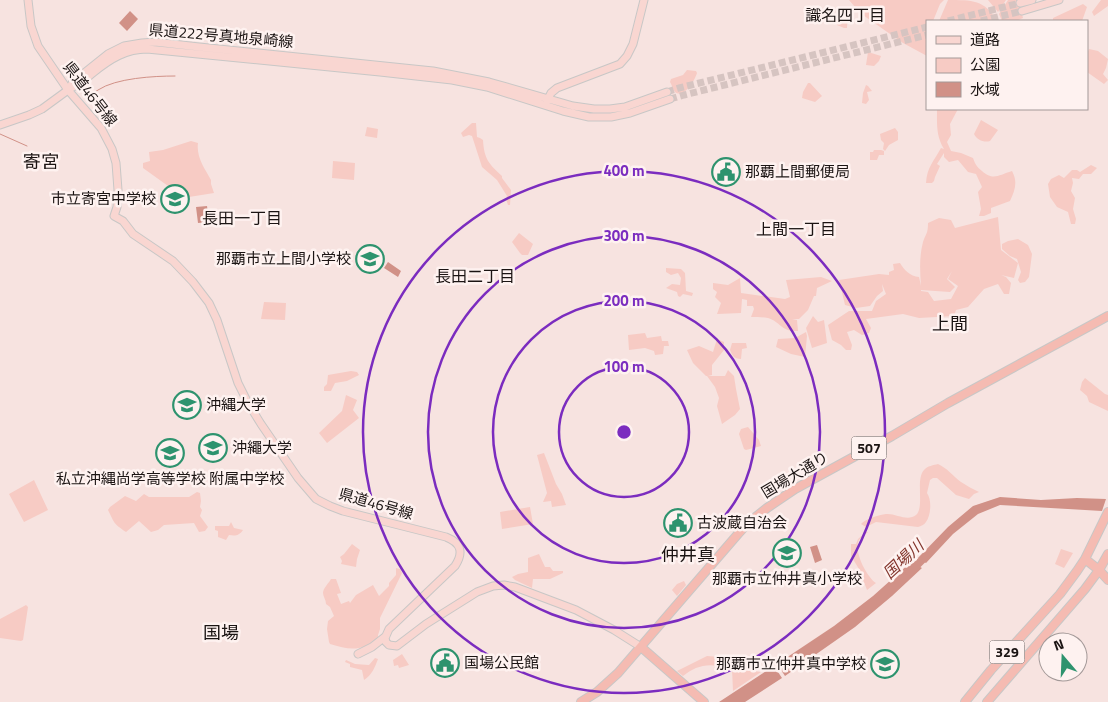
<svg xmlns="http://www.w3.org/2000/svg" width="1108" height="702" font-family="'Titillium Web','Noto Sans JP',sans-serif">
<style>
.green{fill:#f7cbc4;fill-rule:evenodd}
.water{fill:#d19187}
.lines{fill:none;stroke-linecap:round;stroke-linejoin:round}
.stream{stroke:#d19187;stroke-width:1}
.river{stroke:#d19187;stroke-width:8}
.major-tunnel{stroke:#d6c4c1;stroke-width:7;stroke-dasharray:7 3.5;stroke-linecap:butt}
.major-casing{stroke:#c8c7c6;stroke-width:9}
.highway-casing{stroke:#c8c7c6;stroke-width:10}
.major{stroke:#f9d6d1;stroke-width:7}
.highway{stroke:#f5bbb2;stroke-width:8}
.ring{fill:none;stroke:#7b2cbf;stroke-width:2.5}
.labels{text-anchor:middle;stroke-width:5;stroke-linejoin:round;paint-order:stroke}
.shield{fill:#fef2f0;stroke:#5f5755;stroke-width:1}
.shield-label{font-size:14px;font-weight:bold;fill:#1b1413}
.street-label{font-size:15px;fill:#1b1413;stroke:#fef2f0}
.poi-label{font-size:15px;fill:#1b1413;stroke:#fef2f0;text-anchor:start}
.neighbourhood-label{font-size:16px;fill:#1b1413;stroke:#fef2f0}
.water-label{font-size:16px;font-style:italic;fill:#83352c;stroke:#fef2f0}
.quarter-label{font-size:18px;fill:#1b1413;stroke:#fef2f0}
.centre{fill:#7b2cbf;stroke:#fef2f0;stroke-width:2.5}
.ring-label{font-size:15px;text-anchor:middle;font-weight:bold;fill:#7b2cbf;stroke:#fef2f0;stroke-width:5;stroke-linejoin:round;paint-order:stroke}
</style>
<rect width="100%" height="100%" fill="#f7e3e0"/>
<path class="green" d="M849,0H944L940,4L933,21H927V56L903,43L860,13Z
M948,0C972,0 985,0 996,20L995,21H939Z
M988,0H1006L998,12Z
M1008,0H1018L1023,18L1016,21H1002L999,14Z
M1101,0H1108V6L1094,16L1092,12Z
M1083,4L1087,7L1082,21L1053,20V18Z
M848,9L847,28H844L837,25L842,18L844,10Z
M1089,49L1098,51L1108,59L1106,68L1103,74L1108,80L1104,84L1087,72V54Z
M868,52L881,56L879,61L874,66L866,65Z
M687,70L696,71L697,73C695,80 684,99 675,92C673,90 672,85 670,82L671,79L683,75Z
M808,83H810L822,96L815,102L802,98L803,92Z
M866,85L868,86L872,91L867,92L869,100L866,104L862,103L863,93Z
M937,109H958L950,124L951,135L947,142L951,151L961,153L973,158C975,164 977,167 982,171C993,181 999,175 1012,171C1018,182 1015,190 1010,201L991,208V213L984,216H979L981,209L978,192L982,187L976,174L968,172L958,160L949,162L944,157V153L937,164L940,166L935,177L934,181L932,183H926C927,167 934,161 941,148L944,149C936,136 937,124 937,109Z
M981,120L998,130L990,141C984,143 977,140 974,134Z
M472,123H476L477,137L480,138L483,140C484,159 489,164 502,176V178L511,190L510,205H508L506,199L507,196L497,180L482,167L472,136L469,135L463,137L461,133Z
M367,127L378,129L377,138L365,136Z
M895,128L898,132V140L889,145L885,151L883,149L884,143L881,140L880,134Z
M191,141L198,143C196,157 205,169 211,180V184L214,193L189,197L182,196L143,168V163L150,161L149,152L163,150Z
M874,150H881L884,151V155H879L877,160H870V152H873Z
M333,161L355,163L354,180L332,178Z
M1091,165L1097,168L1091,174H1083L1079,179L1072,178L1073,183L1071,191L1075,198L1073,209L1076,219L1075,224H1071L1068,212L1057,207L1050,197L1048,184L1051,179L1059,175L1064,178L1072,170H1077L1080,172Z
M998,217L1001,250L1018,263L1014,278L1001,275L1006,277L1011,283L1009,294H1004L998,284L984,289L968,307L956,310L954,316L919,318L903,314L866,319L871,328L869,333L862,335L854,330L847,332L852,345L851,350H846L841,345L832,340L828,325L849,311H872L876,301L886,294L882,284L883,291L877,296L870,306L856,308L845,305L839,280L879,274L889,275V272L894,270L893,264L900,263C904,270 910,276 919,277L921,286C920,272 919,257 923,242C926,233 928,234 928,223L939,218L951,220L955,228ZM952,271L948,279L958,286L951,299L934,301L928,292L921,291V290L950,292L955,287L947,279Z
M519,233L533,244L528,255H522L520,253L512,242Z
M1018,239L1028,245L1032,254L1029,277L1025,282L1020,283L1018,280L1021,272L1017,259L1010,256L1002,249V244L1008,241Z
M666,268L681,269L685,273L686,291L693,293L692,296L683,294L680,297L678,296L677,292L666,288L672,284L680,285L681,278L678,273L671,275L666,272Z
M821,277L832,281L817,288L816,296H814L808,310L799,319H792L797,320L798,331C781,332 781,322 768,318C762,317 757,317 751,317L754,309L753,306H747V300L742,299L741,313L717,314L721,303L715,297L717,292L713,289V283L728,285L740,278L741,293L785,299L790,297L786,280Z
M264,302L286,303L285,320L261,319Z
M813,316L818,322L824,320L827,343L812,348L806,328Z
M806,332L807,336L805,357L791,354L776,347L778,339L795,338Z
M645,333L647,338L661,336L662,341H668L669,346H664L663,354L655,355L654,351L645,348L629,350L628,335Z
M717,339L724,342V350L712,365V375L708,376H725L728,370L734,376L736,389L740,409L735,415L722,424L717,406L719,398L715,387L707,376H708H706L693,363L687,350L699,346L713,352Z
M732,343H746L747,348L742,349L741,359C734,359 732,355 730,350Z
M351,371L357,372L359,375L347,381L335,383L331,391H324V387L327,384L328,375Z
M1085,378L1105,394L1108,395V411L1089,402L1087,396L1080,390L1082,382Z
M346,395L357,400L353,410L359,418L327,443L319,433L342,411Z
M748,427L759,440L761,446L746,450L744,449L739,434L741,429Z
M544,453L556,484L562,494L566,505L552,507L551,501L543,502L547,493L537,455Z
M938,464C947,468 953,476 961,482C967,486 973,489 979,492L974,494L969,499L956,495L937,478H933L930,480L927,493C932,500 931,515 926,522C924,525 921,526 918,527L876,522L866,527L861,524C865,519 879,515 886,514C896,513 907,522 916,515C925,507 915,480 924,470C927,466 934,465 938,464Z
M34,480L48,510L24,522L9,494Z
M197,492L200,493L201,501L200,507L202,510L200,516L208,527L205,531L199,532L194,523L164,525L158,530L151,532L139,521L126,532C113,523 115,524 108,510L110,507L125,496L136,501L144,494L149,497H189Z
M530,507L533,524L502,529L500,512Z
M231,522L234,528L243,530C239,536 235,536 229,535L226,540L218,537V531L215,530V526H229Z
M866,532H868C865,535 861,537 859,540C853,551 867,577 876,583L867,590L859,569L851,556V544H856L858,539Z
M352,544L360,550L357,559L356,567L341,564L342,561L340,557L344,554Z
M1061,549L1073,553L1064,568L1055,564Z
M539,554L545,567H550L553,571H563V573L550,579H533L532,588L515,580L512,577L518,574L528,572V558Z
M396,568L400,569L402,573L380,618V629L378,635V638C362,652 349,650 330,644L329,642L327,629L328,621L334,616L330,607L326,604C326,600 323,596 323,593C323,588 329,583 331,579H336L341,593L337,594L341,604L349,601L350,603L356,595L373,585L379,596L389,586V583L396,575Z
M684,581L686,585L677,596L672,590L677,584Z
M26,605L28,607L23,640L21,641L0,638V619Z
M402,654L409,665L399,668L398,665L394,666L393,660Z
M707,656L720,657L726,667L725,668C709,662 695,666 683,676L677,671Z
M375,658L378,659C375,667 372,675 364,680L362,670L350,667V664L345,662L346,660L355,664L369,665Z
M736,666L745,670L761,672L733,691L732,669Z"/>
<path class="water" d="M130,11L138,19L127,31L119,23Z
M207,206L209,222L198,223L196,207Z
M388,262L401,271L398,277L384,268Z
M1000,497L1041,500L1077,498L1106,499L1102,511L1000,505L978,514L953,534L926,563L918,558L948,527L973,506Z
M817,545L822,560L815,563L810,547Z
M911,562L922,568L892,596L855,627L785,676L777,664L834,626L873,596Z
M774,666L782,678L745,702H719Z"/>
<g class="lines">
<path class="stream" d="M87,100C90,97 94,92 98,90C116,78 154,76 175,76
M0,134L27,146"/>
<path class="river" d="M910,572L928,554"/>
<path class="major-tunnel" d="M948,21L1020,3
M981,21L1022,11
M667,92L679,88L927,27
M670,99L684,95L927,35"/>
<defs>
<path id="major" d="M28,0L31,26L38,46L68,90L101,128L112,149L116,163L118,190L117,207L114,216L123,221L133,234L173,261L193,282L209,303L217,320L238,383L248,403L261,424L298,478L316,499L330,506L343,511L446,537C461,543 464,552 455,566L389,629L385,638L386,642L389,645L397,646L426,624L477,592L493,586L504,585L515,587L576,610L614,630L641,647
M1020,3L1032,0
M1022,11L1059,0
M68,89C78,86 85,79 94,72C110,59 126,49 147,49L380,72L452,80L487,87L563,111L589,117H611L630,113L670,99
M547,101L551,93L557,88L620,64L627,56L633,44L644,0
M0,125L29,115L42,109L68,90L73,82L108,54L124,46L142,43L155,42L199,47L433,71L489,82L573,106L594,109H610L625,107L667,92
M358,654L372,647L386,636"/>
<path id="highway" d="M1085,559L1099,570L1108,580
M641,647L704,702
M581,702L597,692L618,673L738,534L748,523L767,508L795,489L892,436L948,403L1108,316
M965,702L991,670L1060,594L1077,571L1085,559L1108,512
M987,702L1085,589L1099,570L1108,554"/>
</defs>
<use href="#major" class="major-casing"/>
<use href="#highway" class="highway-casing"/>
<use href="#major" class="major"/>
<use href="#highway" class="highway"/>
</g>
<g class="ring">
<circle cx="624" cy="432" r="65"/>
<circle cx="624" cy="432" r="131"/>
<circle cx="624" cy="432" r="196"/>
<circle cx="624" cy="432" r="261"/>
</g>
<defs>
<symbol id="civic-ring" viewBox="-11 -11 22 22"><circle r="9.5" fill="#fef2f0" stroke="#2e936e" stroke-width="1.5"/><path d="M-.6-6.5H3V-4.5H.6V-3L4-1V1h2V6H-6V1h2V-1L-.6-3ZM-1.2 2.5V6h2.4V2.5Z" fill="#2e936e"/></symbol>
<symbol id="school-ring" viewBox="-11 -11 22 22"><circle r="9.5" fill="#fef2f0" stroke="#2e936e" stroke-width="1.5"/><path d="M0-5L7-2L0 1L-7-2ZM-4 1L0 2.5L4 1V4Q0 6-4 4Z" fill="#2e936e"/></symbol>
<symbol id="university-ring" viewBox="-11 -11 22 22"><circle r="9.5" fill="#fef2f0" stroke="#2e936e" stroke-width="1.5"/><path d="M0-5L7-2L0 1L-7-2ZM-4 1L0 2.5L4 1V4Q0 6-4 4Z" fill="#2e936e"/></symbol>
</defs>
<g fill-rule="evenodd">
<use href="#civic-ring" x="710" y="156" width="32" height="32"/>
<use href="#school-ring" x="159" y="183" width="32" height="32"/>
<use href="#school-ring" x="354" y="243" width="32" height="32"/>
<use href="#university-ring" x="171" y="389" width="32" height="32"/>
<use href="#university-ring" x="197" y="432" width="32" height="32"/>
<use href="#school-ring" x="154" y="437" width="32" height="32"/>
<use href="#civic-ring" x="662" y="507" width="32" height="32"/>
<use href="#school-ring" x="771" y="537" width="32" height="32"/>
<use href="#civic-ring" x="429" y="647" width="32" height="32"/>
<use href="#school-ring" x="869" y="648" width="32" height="32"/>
</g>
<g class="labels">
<g class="shield">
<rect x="851.5" y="436.5" width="35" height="23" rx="4"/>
<rect x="989.5" y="640.5" width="35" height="23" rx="4"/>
</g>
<g class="shield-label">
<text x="869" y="453">507</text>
<text x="1007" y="657">329</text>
</g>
<g class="street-label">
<text transform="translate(221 36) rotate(5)" y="5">県道222号真地泉崎線</text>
<text transform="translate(90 94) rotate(52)" y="5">県道46号線</text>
<text transform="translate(795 475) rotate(-31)" y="5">国場大通り</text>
<text transform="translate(376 504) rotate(16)" y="5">県道46号線</text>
</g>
<g class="poi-label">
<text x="745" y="177">那覇上間郵便局</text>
<text x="156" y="204" text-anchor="end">市立寄宮中学校</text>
<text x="351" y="264" text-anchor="end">那覇市立上間小学校</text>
<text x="206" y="410">沖縄大学</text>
<text x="232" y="453">沖繩大学</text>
<text x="170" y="484" text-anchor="middle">私立沖縄尚学高等学校 附属中学校</text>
<text x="697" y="528">古波蔵自治会</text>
<text x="787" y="584" text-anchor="middle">那覇市立仲井真小学校</text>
<text x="464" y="668">国場公民館</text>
<text x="866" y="669" text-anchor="end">那覇市立仲井真中学校</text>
</g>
<g class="neighbourhood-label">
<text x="845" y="21">識名四丁目</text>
<text x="242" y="224">長田一丁目</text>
<text x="796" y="235">上間一丁目</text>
<text x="475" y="282">長田二丁目</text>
</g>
<g class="water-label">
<text transform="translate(903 559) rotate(-43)" y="6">国場川</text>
</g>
<g class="quarter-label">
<text x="41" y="168">寄宮</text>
<text x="950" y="330">上間</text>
<text x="688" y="561">仲井真</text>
<text x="221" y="639">国場</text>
</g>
</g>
<circle cx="624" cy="432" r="8" class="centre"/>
<g class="ring-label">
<text x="624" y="176">400 m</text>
<text x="624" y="241">300 m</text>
<text x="624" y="306">200 m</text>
<text x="624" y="372">100 m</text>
</g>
<rect x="926" y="20" width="162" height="90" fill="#fef2f0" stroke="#a39998"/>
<rect x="936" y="36" width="25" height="8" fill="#f9d6d1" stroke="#a39998"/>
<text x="970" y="45" font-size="15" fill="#1b1413">道路</text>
<rect x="936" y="58" width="25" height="15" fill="#f7cbc4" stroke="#a39998"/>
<text x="970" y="70" font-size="15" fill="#1b1413">公園</text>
<rect x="936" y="82" width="25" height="15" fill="#d19187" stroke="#a39998"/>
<text x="970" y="95" font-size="15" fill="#1b1413">水域</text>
<g transform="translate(1063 657) rotate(341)"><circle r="24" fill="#fef2f0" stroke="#a39998"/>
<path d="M0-4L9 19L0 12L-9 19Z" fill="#2e936e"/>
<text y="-8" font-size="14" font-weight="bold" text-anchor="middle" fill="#1b1413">N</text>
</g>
</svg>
